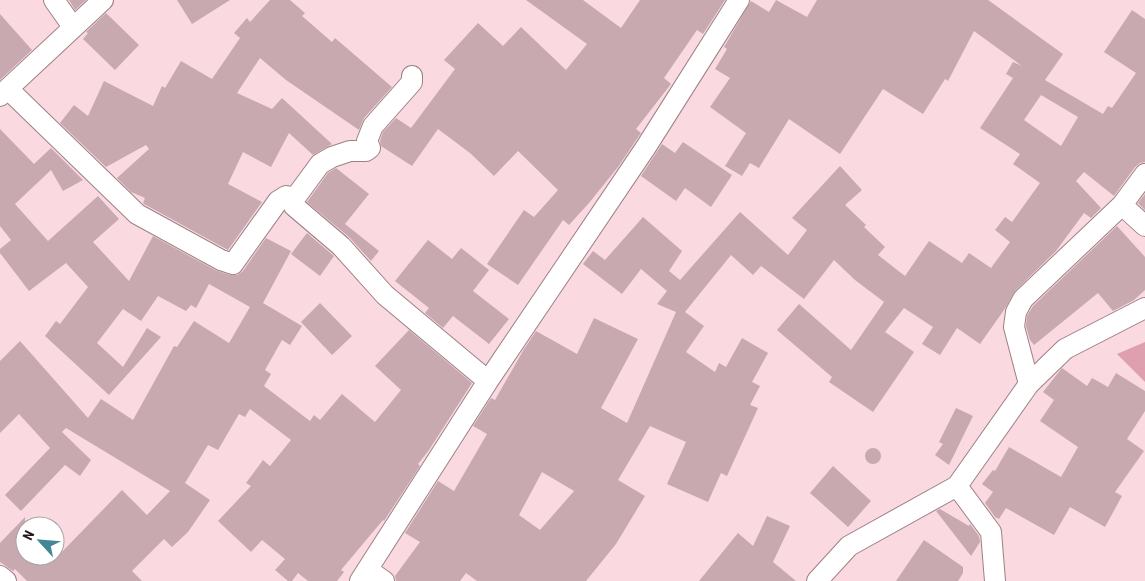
<svg xmlns="http://www.w3.org/2000/svg" width="1145" height="581" font-family="'Roboto Condensed',sans-serif">
<style>
.forest{fill:#de9fae}
.building{fill:#c7a9af;fill-rule:evenodd}
.lines{fill:none;stroke-linecap:round;stroke-linejoin:round}
.minor-casing{stroke:#9d8086;stroke-width:22}
.minor{stroke:#fff;stroke-width:20}
</style>
<rect width="100%" height="100%" fill="#fadae0"/>
<path class="forest" d="M1145,342V382L1117,354Z"/>
<path class="building" d="M69,0H86L75,10Z
M177,0H230L192,24Z
M270,0H290L305,13L302,16L332,42L335,38L392,87L364,118L359,130L286,80L260,58L237,93L272,109L282,98L332,144L313,155L289,133L271,167L243,152L228,184L262,202L228,250L144,204L143,203L145,198L131,192L117,178L149,149L146,145L106,167L60,123L74,105L88,116L104,81L153,106L162,86L165,88L181,61L212,79L240,38L234,33L247,18L250,22Z
M526,0H583L621,28L640,0H725L703,34L697,30L664,78L671,84L636,129L641,133L618,167L589,203L569,225L563,220L518,285L487,264L524,210L534,217L558,190L518,151L494,176L470,153L438,129L412,166L381,146L380,141L383,132L396,118L411,128L455,69L444,60L478,23L503,46L521,27L566,70L587,44Z
M776,0L807,17L817,0H988L1063,54L1045,80L1103,114L1108,106L1112,108L1136,73L1104,52L1132,10L1145,19V162L1140,163L1135,167L1114,196L1084,172L1076,181L1101,208L1091,218L1084,213L1056,251L1015,291L1004,310L980,344L957,328L940,355L922,344L933,327L904,308L885,332L914,352L873,412L829,382L832,377L777,330L799,304L851,350L884,302L855,280L834,260L804,299L761,266L753,275L731,255L685,312L704,326L686,352L715,372L719,363L726,367L742,338L768,353L752,382L760,386L750,405L758,408L727,476L721,473L708,502L667,484L686,442L650,426L618,480L645,496L616,544L586,581H477L466,573L460,581H396L395,576L420,542L405,533L438,481L454,491L487,434L473,426L491,398L495,400L524,349L536,331L577,354L594,318L638,339L601,408L627,423L676,312L657,304L667,291L641,269L622,294L583,264L593,251L605,260L643,217L682,251L669,271L680,280L740,212L788,255L807,230L792,218L840,166L862,190L845,205L866,225L864,227L885,247L878,255L905,276L929,241L962,263L969,253L991,268L1010,242L995,230L1005,217L1012,222L1040,183L1013,164L1020,154L980,128L1013,78L1006,74L1013,62L1022,66L974,31L948,81L945,79L923,114L883,89L840,154L789,119L759,168L750,163L742,176L725,166L746,133L710,107L730,78L715,69L727,49L724,47L751,1L769,12ZM1041,95L1078,117L1061,146L1024,120ZM542,472L574,491L540,530L519,515Z
M106,13L139,45L115,70L83,39L88,33L86,32Z
M0,14L32,50L0,80Z
M0,129L34,164L51,148L83,180L63,191L51,170L15,204L48,241L98,196L119,219L93,242L129,281L153,236L215,270L230,275H237L243,271L266,238L291,251L263,303L302,326L290,345L282,340L265,370L271,374L264,386L310,421L314,415L320,420L342,394L375,422L401,390L375,366L409,330L472,383L429,450L418,464L420,466L384,521L383,520L341,570L344,572L337,581H308L298,573L292,581H288L275,570L285,559L262,540L251,552L218,521L251,486L246,483L263,460L270,466L291,440L250,409L245,417L239,414L218,450L208,445L185,483L210,500L188,532L172,547L164,539L132,571L142,581H27L15,569L13,571L0,562V543L25,517V556H58L122,490L147,515L170,491L66,428L62,432L91,460L80,476L65,465L21,511L5,495L50,448L19,414L0,433V361L20,341L88,418L101,399L133,420L174,346L177,347L194,321L229,343L250,307L209,284L196,308L191,305L186,311L158,296L141,321L123,309L97,343L123,367L147,328L161,337L109,395L45,336L56,321L60,324L88,287L66,263L29,291L0,253V249L11,240L0,226Z
M683,142L732,175L711,207L685,188L676,201L641,176L662,144L675,153Z
M336,168L369,194L345,224L379,251L371,261L349,237L307,202L328,173Z
M1145,194V210L1138,203Z
M1117,226L1145,257V290L1134,300L1113,311L1098,293L1034,345L1030,340L1026,326L1027,316L1033,306Z
M307,233L334,256L320,276L291,254Z
M428,240L452,259L461,248L489,270L473,291L509,319L489,344L453,316L443,328L425,313L429,308L395,281Z
M320,303L352,336L332,355L301,322Z
M1062,368L1087,386L1092,378L1108,387L1116,373L1145,391V411L1127,439L1144,451L1115,492L1122,496L1105,527L1070,507L1054,535L1006,508L999,519L995,517L985,503L993,492L982,484L993,470L995,471L1009,447L1061,477L1078,447L1040,421L1054,400L1043,392Z
M956,408L973,416L949,465L935,455L943,444L939,442Z
M865 456a8 8 0 1 1 16 0a8 8 0 1 1-16 0Z
M833,466L871,501L848,527L810,493Z
M940,509L969,526L970,524L979,536L980,542L971,556L936,511Z
M767,516L790,526L773,562L796,581H699L738,533L753,546Z
M924,540L963,567V573L958,581H896Z"/>
<g class="lines">
<defs>
<path id="minor" d="M54,0L73,27
M412,76V82L373,126L367,141L370,148L366,151H350L332,157L320,164L295,198L294,206L341,246L385,295L488,381
M8,89L137,214L221,260L233,264L278,201L286,196L295,198
M0,96L103,0
M1122,205L1145,226
M1029,384L1014,327L1016,312L1023,299L1122,205L1145,174
M957,486L991,532L995,581
M368,570L384,581
M0,576L6,581
M360,581L488,381L646,147L739,0
M817,581L849,546L957,486L1029,384L1065,349L1145,308"/>
</defs>
<use href="#minor" class="minor-casing"/>
<use href="#minor" class="minor"/>
</g>
<g transform="translate(40 541) rotate(296)"><circle r="24" fill="#ffffff" stroke="#a8a3a4"/>
<path d="M0-4L9 19L0 12L-9 19Z" fill="#438796"/>
<text y="-8" font-size="14" font-weight="bold" text-anchor="middle" fill="#251a1c">N</text>
</g>
</svg>
